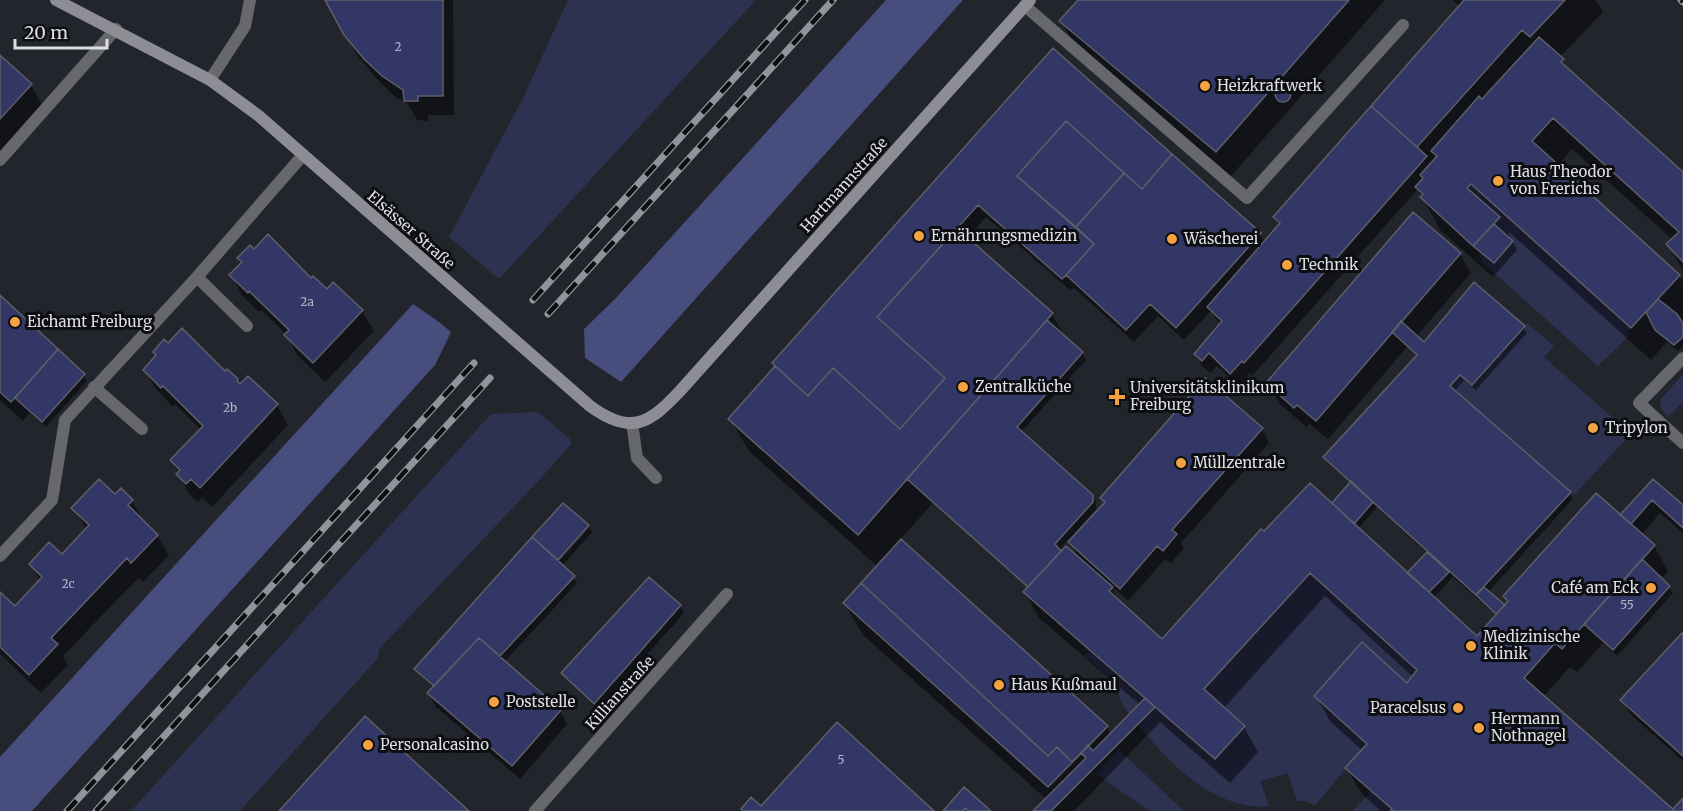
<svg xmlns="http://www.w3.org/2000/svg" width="1683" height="811" font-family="Merriweather,serif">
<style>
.green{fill:#2d3251}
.forest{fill:#474e7e}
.shadow{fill:#0007;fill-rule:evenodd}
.building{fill:#323765;stroke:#5d5f69;stroke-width:1.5}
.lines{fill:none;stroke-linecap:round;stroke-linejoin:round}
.lane{stroke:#67686d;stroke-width:12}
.street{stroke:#67686d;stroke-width:12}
.secondary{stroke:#8d8e95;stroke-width:12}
.rail-casing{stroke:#93949b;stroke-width:7}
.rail{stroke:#0d0e12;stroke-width:4.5;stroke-dasharray:14;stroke-linecap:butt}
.poi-dot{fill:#f4a344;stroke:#0d0e12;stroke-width:2}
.labels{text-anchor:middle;stroke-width:6;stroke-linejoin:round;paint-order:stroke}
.number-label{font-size:12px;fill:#b3b5c5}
.poi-label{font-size:15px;fill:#dedfe5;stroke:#0d0e12;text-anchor:start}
.street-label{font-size:15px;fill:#dedfe5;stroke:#0d0e12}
</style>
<rect width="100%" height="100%" fill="#23252d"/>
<path class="green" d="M568,0H756L499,279L449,237L524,96Z
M1471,184L1631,328L1627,333L1629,336L1598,366L1481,261L1480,252L1494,263L1513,241L1494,224L1500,217L1467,189Z
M1527,323L1554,346L1544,357L1631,434L1574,495L1450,386L1460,375L1472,385Z
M1683,374V402L1668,417L1661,409L1660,400Z
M538,412L570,439L571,444L541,478L380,648L377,659L240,811H131L491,414Z
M1310,573L1417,670L1407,683L1362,642L1314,696L1367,744L1315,805L1304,801H1297L1288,773L1260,781L1269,806C1218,811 1174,768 1146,734C1138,724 1129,715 1123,705C1119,699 1119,690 1114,684C1106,673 1094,664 1084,655L1090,650L1215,759L1245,726L1204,689Z
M1119,750L1184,811H1150L1096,774Z
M1371,791L1392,809L1390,811H1353Z"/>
<path class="forest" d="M886,0H963L621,382L585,358L584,329L616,298Z
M413,304L439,322L451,332L435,365L32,811H0V757Z"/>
<path class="shadow" d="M327,0H453L454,115H428V121L417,120L408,104L394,96L377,79L357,55Z
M1080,0H1385L1231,176L1075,46L1061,21Z
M1452,0H1596L1603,12L1560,57L1569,72L1683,174V271L1668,244L1673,240L1572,149L1557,166L1679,276L1683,283V346L1678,351L1667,342L1651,360L1507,230L1517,250L1493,277L1440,230L1418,189L1252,376L1250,373L1239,386L1217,366L1210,373L1203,367L1196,354L1221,325L1211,311L1184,340L1158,316L1134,342L1074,288L1071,291L986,217L967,239L1052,314L1065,338L1082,353L1086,360L1021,432L1092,495L1096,502V509L1059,550L1061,553L1080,559L1070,543L1105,504L1101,498L1262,429L1269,443L1181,543L1184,548L1171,563L1165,559L1128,601L1110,585L1120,603L1162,641L1264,533L1332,505L1351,483L1329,464L1325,457L1417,357L1407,347L1328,439L1309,424L1306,427L1279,403L1268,383L1460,254L1471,273L1416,337L1424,344L1523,327L1527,333L1476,390L1464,380L1454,392L1569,493L1573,499L1488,592L1505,607L1509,603L1505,596L1620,517L1653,481L1683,507V533L1660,513L1641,535L1654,546L1668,571L1661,579L1673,593L1617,656L1603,643L1577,672L1570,667L1543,697L1673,811H1381L1362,794L1347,769L1363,751L1330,721L1316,696L1407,685L1413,677L1325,596L1223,709L1244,727L1258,752L1230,783L1160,722L1074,811H1035L1046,799L863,635L844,603L878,567L749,451L730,419L776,367L774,364L1053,50L1260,234L1265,243L1280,226L1275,217L1460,7ZM933,503L1029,589L1025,593L1039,618L1140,705L1111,734L1107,727L900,540ZM1377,507L1428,554L1408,575L1358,529ZM1453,577L1497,616L1477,638L1433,598Z
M0,57L31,85L45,110L0,160Z
M254,251L311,280L327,291L333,284L362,311L374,331L325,382L297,355L287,335L261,310L259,312L242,295L231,275L242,263L239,258Z
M0,297L84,375L87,381L46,427L30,413L23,421L0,400Z
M144,370L225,373L237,380L240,385L248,378L277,405L288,425L212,507L202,497L198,502L189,494L172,461L201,430L175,404L173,407L156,389Z
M115,496L132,501L143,521L157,536L169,555L143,582L139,577L63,656L68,665L41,693L0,654V594L15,608L40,581L31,564L62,556L87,530L73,508Z
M563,505L587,526L552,565L554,567L589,528L592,532L562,566L577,583L504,662L560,711L567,724L520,779L436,707L429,694L434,688L420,675L416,669Z
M680,606L684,613L598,710L566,679L562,673Z
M1683,635V761L1630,714L1622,700Z"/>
<path class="building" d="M325,0H443V96H418V101H404L403,90L382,76L364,59L344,35Z
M1078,0H1349L1216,152L1059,21Z
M1464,0H1565L1530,37L1522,30L1417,147L1371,106Z
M1539,37L1564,59L1561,62L1683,172V262L1666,244L1679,232L1553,118L1532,141L1680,275L1631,328L1471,184L1467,188L1500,217L1473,246L1420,197L1423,194L1415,187L1423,178L1420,175L1437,156L1431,151L1479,96L1482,99Z
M1053,48L1172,154L1142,189L1066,121L1017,176L1094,244L1066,275L1062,279L978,205L877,317L945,378L900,429L833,368L808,396L772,363Z
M0,55L32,84L0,119Z
M1275 94a8 8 0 1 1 16 0a8 8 0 1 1-16 0Z
M1371,106L1427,156L1244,363L1242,361L1230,374L1209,353L1202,361L1194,354L1222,321L1207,307L1280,223L1273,217Z
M1066,121L1124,173L1076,227L1017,176Z
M1172,154L1261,233L1176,328L1150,304L1126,330L1066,275L1094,244L1076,227L1124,173L1142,189Z
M1413,212L1461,253L1316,421L1297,405L1294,408L1266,383Z
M1494,224L1513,241L1494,263L1473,246Z
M957,228L1053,313L858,535L728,419L775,366L808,396L833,368L900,429L945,378L877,317Z
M268,234L311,278L313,276L327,289L333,282L363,310L313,363L284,335L289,330L249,291L248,293L229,275L242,262L237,258L250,245L254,249Z
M1474,282L1525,326L1472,385L1460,375L1450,386L1571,492L1476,595L1323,457L1417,355L1392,332L1401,321L1424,342Z
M0,295L58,349L11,402L0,392Z
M1658,299L1677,314L1683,323V337L1674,345L1655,330L1646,312Z
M1047,320L1083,352L1017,427L1093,495V502L1055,544L1061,551L1028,587L907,479Z
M182,328L225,371L227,369L238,379L237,381L240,384L248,376L278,404L200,488L191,479L186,484L176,474L180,470L170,460L203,426L163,386L161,388L143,370L156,355L153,352L164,339L168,343Z
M58,349L85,374L42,422L15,398Z
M1205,378L1263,428L1172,530L1177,534L1163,551L1157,546L1120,589L1068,542L1105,502L1100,498Z
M99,479L115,494L121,488L133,500L128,505L158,535L131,563L127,558L51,638L58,644L29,675L0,647V592L15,606L42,577L29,564L49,542L62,554L89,525L71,508Z
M1653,479L1683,505V528L1652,500L1631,524L1620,515Z
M1351,481L1373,502L1354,524L1332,503Z
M1310,483L1477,636L1508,601L1503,596L1596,493L1655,545L1562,649L1555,643L1524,678L1675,811H1390L1392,809L1345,768L1367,744L1314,696L1362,642L1407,683L1417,670L1310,573L1204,689L1245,726L1215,759L1023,592L1066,546L1113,587L1109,591L1162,639L1261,529L1264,531Z
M563,503L589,525L558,560L532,537Z
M532,537L575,576L500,656L479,638L434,686L414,669Z
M901,539L1108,726L1048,787L843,603Z
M901,539L1108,726L1072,762L1057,747L1048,756L861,583Z
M1427,552L1449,572L1429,592L1407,573Z
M1642,559L1670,586L1613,650L1584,624Z
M649,577L681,605L594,704L561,673Z
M1484,587L1505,605L1496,614L1476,595Z
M1682,633H1683V756L1620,700Z
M479,638L561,710L512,766L427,693Z
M1145,698L1155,707L1051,811H1033L1086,758L1081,753L1088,745L1093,751Z
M365,716L428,774L469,811H279Z
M837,722L934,811H743L741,809L751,797L761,806Z
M964,787L991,811H969L965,808L963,811H943Z
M1683,798V811H1675L1673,809Z"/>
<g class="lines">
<path class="lane" d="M1025,6L1247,198L1403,25
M0,160L116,29
M197,277L247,326
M1683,358L1639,403L1683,443
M94,387L142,429
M632,423L637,458L656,478
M0,556L52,500L65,420L197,277L303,155"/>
<path class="street" d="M210,80L245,26L250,0
M535,811L727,594"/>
<path class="secondary" d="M56,0L210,80L259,116L590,406C631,436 649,424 680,391L1030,0"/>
<defs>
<path id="rail" d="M1681,0L1683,2
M533,300L805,0
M548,314L833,0
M67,811L474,363
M96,811L490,378"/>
</defs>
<use href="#rail" class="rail-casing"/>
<use href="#rail" class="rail"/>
</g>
<g class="poi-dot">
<circle cx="1205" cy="86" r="6"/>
<circle cx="1498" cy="181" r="6"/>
<circle cx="919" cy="236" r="6"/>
<circle cx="1172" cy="239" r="6"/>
<circle cx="1287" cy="265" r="6"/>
<circle cx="15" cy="322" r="6"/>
<circle cx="963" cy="387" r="6"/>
<path d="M1114 388h6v6h6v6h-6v6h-6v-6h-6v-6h6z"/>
<circle cx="1593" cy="428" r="6"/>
<circle cx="1181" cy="463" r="6"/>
<circle cx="1651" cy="588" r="6"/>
<circle cx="1471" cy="646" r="6"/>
<circle cx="999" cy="685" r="6"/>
<circle cx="494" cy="702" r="6"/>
<circle cx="1458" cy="708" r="6"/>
<circle cx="1479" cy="728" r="6"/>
<circle cx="368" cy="745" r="6"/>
</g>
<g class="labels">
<g class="number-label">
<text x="398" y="51">2</text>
<text x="307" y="306">2a</text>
<text x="230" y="412">2b</text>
<text x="68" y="588">2c</text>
<text x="1627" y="609">55</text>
<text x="841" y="764">5</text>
</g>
<g class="poi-label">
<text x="1217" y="91">Heizkraftwerk</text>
<text x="1510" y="177">Haus Theodor<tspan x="1510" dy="17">von Frerichs</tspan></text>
<text x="931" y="241">Ernährungsmedizin</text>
<text x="1184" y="244">Wäscherei</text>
<text x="1299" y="270">Technik</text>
<text x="27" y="327">Eichamt Freiburg</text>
<text x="975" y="392">Zentralküche</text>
<text x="1130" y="393">Universitätsklinikum<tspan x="1130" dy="17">Freiburg</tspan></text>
<text x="1605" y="433">Tripylon</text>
<text x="1193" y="468">Müllzentrale</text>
<text x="1639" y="593" text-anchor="end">Café am Eck</text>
<text x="1483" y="642">Medizinische<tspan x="1483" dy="17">Klinik</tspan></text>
<text x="1011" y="690">Haus Kußmaul</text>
<text x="506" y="707">Poststelle</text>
<text x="1446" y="713" text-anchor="end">Paracelsus</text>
<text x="1491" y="724">Hermann<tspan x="1491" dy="17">Nothnagel</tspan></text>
<text x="380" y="750">Personalcasino</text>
</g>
<g class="street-label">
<text transform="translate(844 185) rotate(-48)" y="5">Hartmannstraße</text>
<text transform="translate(411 230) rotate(41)" y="5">Elsässer Straße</text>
<text transform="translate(620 693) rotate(-48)" y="5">Killianstraße</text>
</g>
</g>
<path d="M15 39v9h92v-9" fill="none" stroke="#dedfe5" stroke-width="3"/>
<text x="24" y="39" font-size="18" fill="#dedfe5" stroke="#0d0e12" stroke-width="4.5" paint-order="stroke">20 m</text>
</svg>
